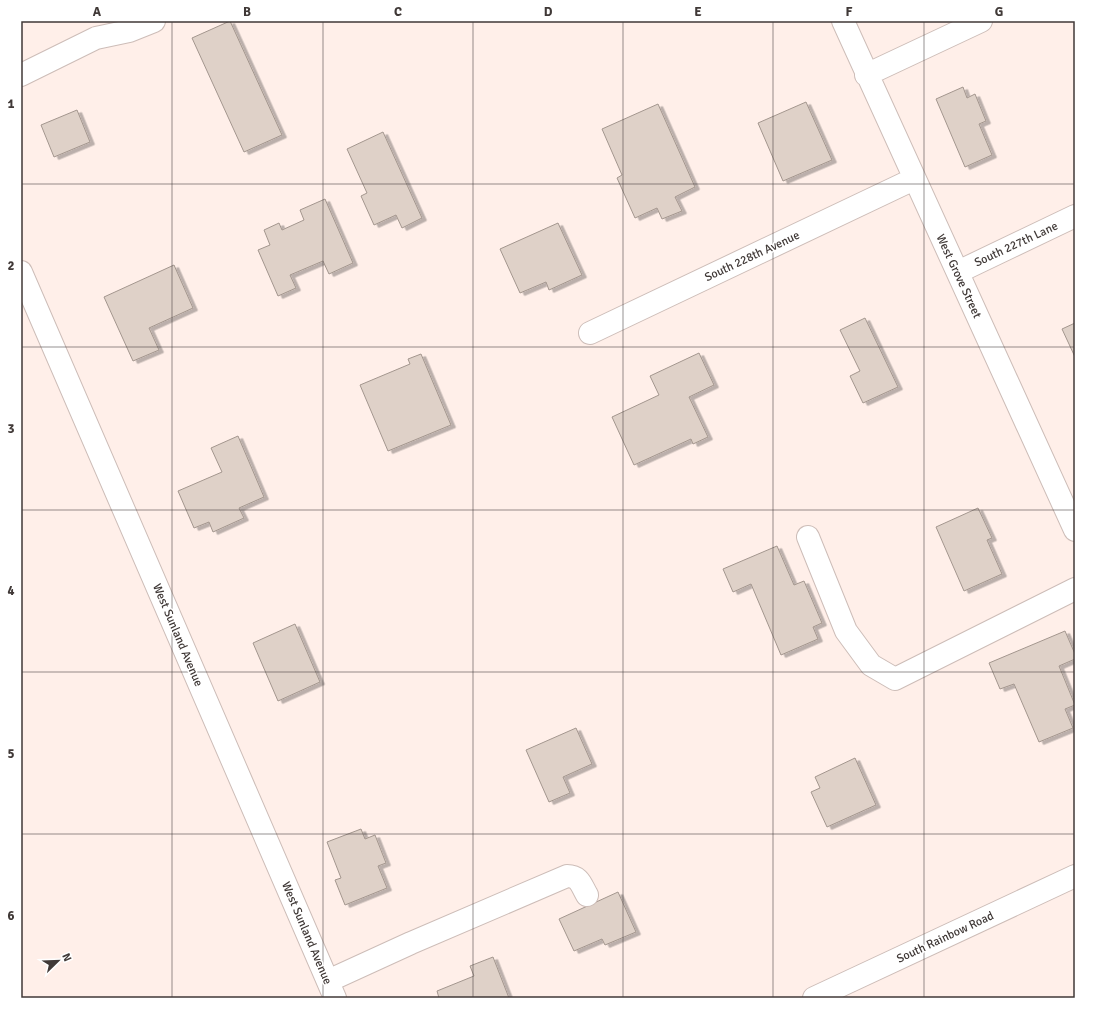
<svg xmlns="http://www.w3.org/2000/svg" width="1096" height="1019" font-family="Signika,sans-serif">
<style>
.building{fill:#dfd1c8;stroke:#a3968e;filter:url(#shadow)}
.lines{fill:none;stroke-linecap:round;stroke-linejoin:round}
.minor-casing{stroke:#cdbdb8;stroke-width:24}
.major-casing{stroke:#cdbdb8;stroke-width:24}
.minor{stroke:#fff;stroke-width:22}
.major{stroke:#fff;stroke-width:22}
.grid{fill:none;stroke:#403937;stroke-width:1;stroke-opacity:0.55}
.labels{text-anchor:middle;stroke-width:3;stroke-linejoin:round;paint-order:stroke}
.street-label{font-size:12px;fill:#403937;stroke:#fff}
.neatline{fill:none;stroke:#403937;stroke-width:1.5}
.grid-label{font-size:13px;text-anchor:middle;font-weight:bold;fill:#403937}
</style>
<defs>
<filter id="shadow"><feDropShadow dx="4.5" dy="2.5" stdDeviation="0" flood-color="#0004"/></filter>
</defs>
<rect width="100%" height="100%" fill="#ffefe9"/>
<path class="building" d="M230,21L282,135L244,152L192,38Z
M963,87L967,98L975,94L986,121L979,124L992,155L965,167L936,99Z
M806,102L832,160L783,181L758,123Z
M658,104L695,187L675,197L682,211L662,219L657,208L635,218L617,178L622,175L602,129Z
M77,110L90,142L54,157L41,125Z
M383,132L422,218L402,228L396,215L374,225L361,196L367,193L347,149Z
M325,199L353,263L329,274L323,261L290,275L296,288L278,296L258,250L270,245L264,230L279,223L282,230L304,220L300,210Z
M558,223L582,275L549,290L546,282L520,293L500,249Z
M174,265L193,308L149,328L159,350L133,361L104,297Z
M865,318L898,387L863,403L850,376L860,371L840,330Z
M1075,323V357L1062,329Z
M699,353L714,385L689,397L708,437L693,444L691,439L634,465L612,417L659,395L650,376Z
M421,354L451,425L388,451L360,385L410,364L408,359Z
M238,436L264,497L239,508L244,518L213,532L209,522L194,528L178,491L222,472L211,448Z
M978,508L992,538L987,540L1002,574L964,591L936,527Z
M777,546L794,585L804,581L822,623L813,627L818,639L781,655L751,584L733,592L723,569Z
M295,624L320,682L278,701L253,643Z
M1065,631L1075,654V659L1059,666L1075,705L1065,709L1073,728L1039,742L1014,684L1000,689L989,663Z
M576,728L592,764L563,777L570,793L549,802L526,750Z
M855,758L876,805L827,827L811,792L820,788L815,777Z
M361,829L365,839L375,835L386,863L378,866L387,888L345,905L335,880L341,878L327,842Z
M618,892L636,932L605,945L602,939L574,951L559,919Z
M493,957L509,998H439L437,991L474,976L470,966Z"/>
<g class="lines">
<defs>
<path id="minor" d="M843,21C919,191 998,360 1075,530
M21,75L96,38L129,31L154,21
M866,75L981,21
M21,272L335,998
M958,272L1075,216
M590,333L914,179
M808,537L846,631L871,665L895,679L1075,589
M328,981L411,943L567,876C580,876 581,885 587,895"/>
<path id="major" d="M814,998L1075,876"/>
</defs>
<use href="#minor" class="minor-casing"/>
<use href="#major" class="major-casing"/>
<use href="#minor" class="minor"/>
<use href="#major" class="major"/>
</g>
<path class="grid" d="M172,21V998M323,21V998M473,21V998M623,21V998M773,21V998M924,21V998M21,184H1075M21,347H1075M21,510H1075M21,672H1075M21,834H1075"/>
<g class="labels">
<g class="street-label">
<text transform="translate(1016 244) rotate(-25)" y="4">South 227th Lane</text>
<text transform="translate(752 256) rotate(-25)" y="4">South 228th Avenue</text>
<text transform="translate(959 276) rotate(65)" y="4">West Grove Street</text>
<text transform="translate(178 635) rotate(67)" y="4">West Sunland Avenue</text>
<text transform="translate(307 933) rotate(67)" y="4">West Sunland Avenue</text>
<text transform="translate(945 937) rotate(-25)" y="4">South Rainbow Road</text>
</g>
</g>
<rect width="1096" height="1019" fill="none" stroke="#ffffff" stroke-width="44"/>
<g transform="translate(58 961) rotate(67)" stroke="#ffffff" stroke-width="3" paint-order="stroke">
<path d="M0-3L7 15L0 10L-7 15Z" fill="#403937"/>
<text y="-6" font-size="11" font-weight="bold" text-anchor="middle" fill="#403937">N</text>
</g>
<rect x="22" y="22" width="1052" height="975" class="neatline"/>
<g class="grid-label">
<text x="97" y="16">A</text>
<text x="247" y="16">B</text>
<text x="398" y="16">C</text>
<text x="548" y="16">D</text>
<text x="698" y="16">E</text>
<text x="849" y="16">F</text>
<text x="999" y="16">G</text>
<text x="11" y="108">1</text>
<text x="11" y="270">2</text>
<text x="11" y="433">3</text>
<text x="11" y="595">4</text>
<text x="11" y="758">5</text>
<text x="11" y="920">6</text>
</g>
</svg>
